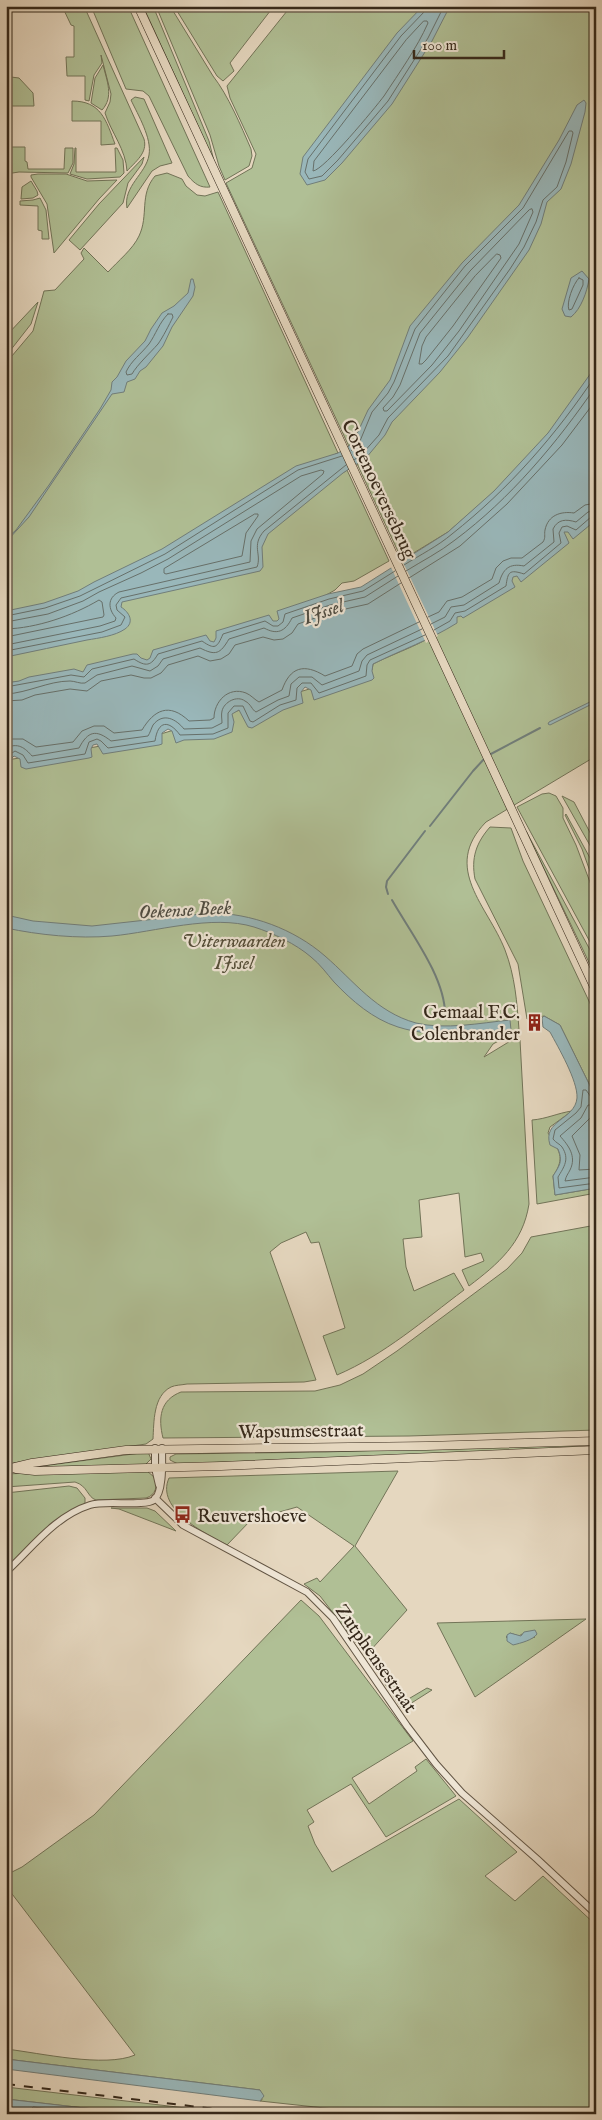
<svg xmlns="http://www.w3.org/2000/svg" width="602" height="2120" font-family="'IM FELL English',serif">
<style>
.green{fill:#b0bf95;stroke:#727458;fill-rule:evenodd}
.water{fill:#99b7ba;stroke:#717e7a}
.pier{fill:#e5d7bf}
.lines{fill:none;stroke-linecap:round;stroke-linejoin:round}
.shore{stroke:#67706a;stroke-width:1}
.stream{stroke:#717e7a;stroke-width:2}
.tertiary-casing{stroke:#615443;stroke-width:8}
.primary-casing{stroke:#35281a;stroke-width:9}
.tertiary{stroke:#eee5d5;stroke-width:6}
.primary{stroke:#e5d7bf;stroke-width:8}
.rail{stroke:#35281a;stroke-width:2;stroke-dasharray:9 9;stroke-linecap:butt}
.labels{text-anchor:middle;stroke-width:4.5;stroke-linejoin:round;paint-order:stroke}
.street-label{font-size:19px;fill:#35281a;stroke:#eee5d5}
.park-label{font-size:19px;font-style:italic;fill:#544e39;stroke:#eee5d5}
.poi-label{font-size:19px;fill:#35281a;stroke:#eee5d5;text-anchor:end}
.water-label{font-size:20px;font-style:italic;fill:#4e4c42;stroke:#eee5d5}
</style>
<rect width="100%" height="100%" fill="#e5d7bf"/>
<filter id="stains"><feTurbulence type="fractalNoise" baseFrequency=".004" numOctaves="4"/><feColorMatrix values="0 0 0 0 .2 0 0 0 0 .09 0 0 0 0 .02 0 0 0 .5 -.17"/></filter>
<radialGradient id="worn" r=".72"><stop offset=".6" stop-color="#630" stop-opacity="0"/><stop offset="1" stop-color="#630" stop-opacity=".3"/></radialGradient>
<path class="green" d="M62,6H84L144,139C148,153 135,162 127,171C126,150 111,132 105,113L110,102L111,94L101,55L102,63L94,75L89,101L85,100V76H67L66,57H74V26L71,25Z
M91,6H128L210,187C200,188 195,184 188,176L149,96L143,91L126,89Z
M143,6H153L209,141L214,161Z
M156,6H170L213,76C228,95 241,126 251,149L252,156L249,166L225,180L219,166L210,135Z
M174,6H274L230,63L234,71L223,81L217,76Z
M291,6H596V369L549,434L509,479L448,532L402,560L226,183L252,168L256,154L230,98L227,86Z
M103,65C107,81 114,97 102,110L91,103L95,78Z
M11,77L19,78L33,93L34,106H6V101L11,100Z
M135,97L144,99L172,163L160,166L152,171L127,208C123,186 146,174 149,155C152,138 138,115 131,100Z
M72,101C101,101 106,120 115,144L101,145V121H72Z
M6,147H25V161L27,162L28,169H64L65,148H73V163L68,173L19,172L6,174Z
M75,148H76V172H116L115,148H117L123,160L124,173L120,177L87,179L70,174L74,164Z
M144,157L142,164L128,183L123,203L80,250L69,240L99,204Z
M167,173L182,179L186,186L197,195L205,196L218,192L338,453L335,454L344,472L347,470L389,561L354,581L342,583L335,590L277,623L216,643L148,662L82,674L6,683V363L33,331L44,291L55,290L84,259L81,253L84,248L108,272C118,261 133,249 139,236C149,215 139,195 155,176Z
M38,174H66L87,181L117,180L99,199L54,253L47,204L31,177V175Z
M31,181L37,191L38,195L33,198L21,199L22,187Z
M40,198L46,210L49,239H42V231L38,230V206L20,205V201L33,200Z
M38,302L31,324L6,356V336Z
M596,498V756L486,822C441,868 488,906 505,950C515,976 517,1002 519,1030L493,1044L484,1057L512,1040H520L529,1204C523,1243 498,1264 469,1286L462,1270L484,1261L481,1253L465,1257L459,1193L419,1200L422,1237L403,1239L406,1267L414,1291L454,1273L464,1290C424,1320 384,1355 337,1375L323,1336L345,1328L319,1242L311,1243L306,1232L281,1243L270,1252L316,1380L304,1382L187,1384C182,1385 175,1385 171,1387C153,1396 154,1422 153,1439L146,1444L6,1464V760L95,747L164,733L372,670L373,664C403,649 435,641 458,616Z
M549,793L556,796L563,808V818L576,845L596,898V953L517,807L542,794Z
M562,796L574,802L596,844V856Z
M566,814L596,869V888L582,849L565,815Z
M490,827L511,828L523,861L596,1016V1098L560,1025L544,1016L527,1019L518,964L475,879C471,858 476,843 490,827Z
M526,831L596,961V977Z
M572,1111L550,1127L548,1133C559,1151 566,1157 553,1176L555,1195L596,1188V1193L537,1204L532,1120C546,1119 558,1113 572,1111Z
M596,1225V1430L409,1436L163,1438C158,1418 160,1400 181,1392L315,1391L340,1385L363,1374L397,1351L507,1269L522,1253L531,1237Z
M596,1443V1447L178,1464L170,1460V1457L176,1454L326,1452Z
M148,1452L151,1459L145,1465L35,1467Z
M75,1471H147L154,1477C158,1486 156,1495 146,1498L96,1500C87,1497 88,1486 75,1482L6,1487V1474Z
M398,1471L355,1546L407,1610L369,1652L374,1659L371,1662L320,1596L304,1584L317,1578L320,1582L354,1546L297,1507L251,1520L227,1545C206,1534 155,1509 169,1478Z
M69,1486L77,1488L85,1498V1503L6,1567V1493Z
M111,1508H147L155,1511L176,1531L119,1509Z
M301,1600L319,1616L413,1741L352,1778L369,1804L417,1771L415,1767L426,1759L456,1796L386,1837L351,1784L307,1810L314,1822L308,1826L315,1844L332,1872L459,1799L517,1852L485,1876L515,1901L543,1876L596,1925V2114H380L260,2101L262,2100L260,2090L6,2059V2049C40,2053 105,2068 135,2055L6,1886V1875L22,1867L94,1815Z
M586,1619L475,1697L437,1623ZM510,1633L519,1636L522,1634L535,1637L513,1644L506,1637Z
M388,1677L405,1701L427,1688L432,1690L402,1709L383,1681Z
M6,2087L237,2114H137L6,2099Z"/>
<path class="water" d="M423,6H450L432,41L392,104L342,163L325,180L307,185L300,174L303,157L397,33Z
M584,100L586,103L585,112L571,164L561,189L547,202L541,224L529,250L468,337L440,372L392,422L385,435L366,458L343,473L268,534L262,547L263,567L260,571L122,602L121,607C129,612 135,622 125,629C115,636 99,638 87,640C60,646 33,651 6,657V611L44,603L78,591L94,582L162,549L296,466L338,453L349,446L355,438L368,410L390,380L410,326L462,263L519,205L559,140L577,105Z
M582,271L589,279C587,292 581,309 571,317L565,316L562,309L571,278Z
M191,279H193L195,287L193,296L172,327L163,346L146,367L140,371L135,379L127,382L124,392L112,394L29,517L6,542V539L16,530L49,485L100,409L111,390L112,382L117,377L126,361L145,341L151,329L162,313L174,306L188,293Z
M596,366V520L573,539L568,532H564L569,543L521,582L517,576L513,577L512,581L515,587L463,618L461,616L457,617V623C430,640 401,650 373,664L372,671L374,678L372,680L314,700L311,690L305,687L301,692L303,703L283,710L252,728L248,727L239,710L232,714L234,722L232,732L214,739L184,740L176,743L172,731L168,729L162,733V744L159,745L103,754L97,744L93,745L91,749L92,757L89,758L26,769L21,767L20,759L14,756L10,760L9,771L6,772V683L19,681L29,677L74,669L83,672L87,665L133,654H137L141,658L147,660L150,658L153,650L206,635L210,641L214,642L216,638V631L269,615L273,621H277L279,619L277,611L328,594L361,587L448,532L494,491L548,433Z
M596,699V702L550,725L548,724L549,722Z
M210,913C251,913 294,929 325,956C354,981 376,1012 416,1023C445,1030 480,1023 510,1020L511,1030C472,1032 436,1039 398,1027C373,1019 352,1001 334,982C327,974 320,964 311,957C296,944 273,933 254,927C212,914 155,932 112,936C78,939 39,935 6,928V915L33,921L92,926Z
M544,1016L560,1025L596,1098V1188L555,1195L553,1176C560,1165 563,1161 558,1149L550,1145C542,1120 575,1120 577,1098C578,1081 558,1047 550,1032L543,1027L542,1018Z
M535,1630L537,1634C533,1640 521,1643 513,1645L507,1641V1635L510,1633L521,1636L524,1632Z
M6,2059L260,2090L264,2096L260,2101L6,2069Z
M6,2099L137,2114H50L6,2109Z"/>
<path class="pier" d="M401,558L438,636L426,643L390,565Z"/>
<g class="lines">
<path class="shore" d="M426,6L425,11L401,36L308,159L305,172L309,179L322,176L338,160L388,101L428,38L444,6
M424,21H427L428,23C417,48 399,73 384,96C375,108 324,170 313,171L314,161L406,40Z
M532,209L533,212L519,244L459,331L432,365L387,411H384L383,408L393,397L400,385L420,333L470,271L529,210Z
M497,254L500,255L501,258L453,326L426,360L422,364H419L422,346L426,337L475,276Z
M579,278L583,280V285L572,309L569,310C566,303 573,284 579,278Z
M168,314H172L173,317C169,325 163,337 158,344C150,353 137,365 132,374L127,375L126,372C131,361 141,354 149,344C156,334 159,323 168,314Z
M351,451L360,441L372,412L388,393L394,382L415,329L465,266L523,208L569,131H572L573,133L566,162L557,187L543,200L536,222L524,247L510,269L448,356L388,418L379,435L362,454L354,460
M255,514H258V516L246,533L242,556L166,574L164,573V569Z
M404,565C420,555 438,546 452,534C509,489 556,435 596,375
M406,571C422,561 440,552 455,540C510,499 557,443 596,386
M409,578L460,546L507,504L562,445L596,400
M6,616L45,608L80,596L165,554L298,470L342,456
M428,617L439,612L447,601L462,597L492,579L496,568L503,561L511,558H522L543,542C546,537 544,535 545,530C548,515 561,511 574,513L585,505L596,503
M6,622L48,614L83,601L99,592L141,573L168,559L301,476L321,470L324,471L323,474L257,529L251,541L250,562L119,592C107,598 108,609 116,618L115,621L100,626L6,645
M431,624L445,617L451,607L464,605L499,583C503,569 509,563 524,566L554,542L553,529C558,519 566,519 576,522L588,512L596,510
M6,629C37,628 72,616 99,600L102,602L104,615L103,617L6,637
M434,630L450,621L455,613L465,611L506,586C508,572 509,569 524,574L561,543L559,533L562,527L567,526L576,530L591,517L596,516
M6,651L102,632L121,625L125,617L117,610L116,605L121,598L257,567C262,554 251,546 264,531L346,465
M6,687L71,675L84,677L92,669L134,659C146,667 151,666 158,654L202,641C215,650 217,648 223,634L265,621L273,626H278L283,622L285,614L329,599L363,591L395,571
M6,694C28,693 48,681 70,681C75,681 80,684 85,683L97,675L132,666L150,671L158,666L163,659L200,648C216,656 220,654 229,639L264,628C277,635 285,632 292,618L330,605L365,597L398,576
M6,701L22,700L35,695L70,689L87,691L101,681L131,675L144,678H151L161,673L168,665L198,656L210,661L221,659L229,654L235,645L263,637L274,640L283,639L292,633L298,624L332,612L368,604L401,583
M6,739H23L36,747L73,742L82,731L94,726H104L114,733L142,730C154,710 169,702 189,721L210,720L214,718C214,702 228,686 246,693C251,695 255,700 259,702L282,690C290,667 304,663 325,676L352,666L357,654L363,649L419,622
M6,748C18,742 25,748 32,756L79,748C88,731 96,729 111,741L148,736C150,733 151,729 153,725C163,712 176,719 184,729L212,728L222,723C222,719 221,715 222,711C224,702 237,695 245,701C251,704 252,710 256,712L278,700L289,696L291,684L299,677H312L322,685L359,671L362,661L367,655L422,629
M6,757L15,751L23,755L28,763L85,754L89,742L97,739L101,741L108,748L155,741C158,720 169,720 180,735L213,734L228,728V713L234,706H243L250,721L253,722L280,705L296,700L297,688L302,683H311L319,693L366,676L367,665L370,660L425,635
M596,1098L591,1097L586,1090H583L581,1107L576,1113L555,1130L553,1139C556,1143 560,1144 562,1147C570,1159 564,1167 558,1177L559,1188L596,1183
M596,1105H588L581,1118L560,1136C568,1145 577,1156 570,1170C568,1174 566,1176 565,1181L596,1177
M596,1112L572,1136L580,1155L579,1170L596,1169
M31,2114V2109L33,2107L92,2114"/>
<path class="stream" d="M489,755L540,728
M430,826L473,771L485,758
M388,894L386,887L387,881L425,831
M392,900C410,932 445,977 445,1014"/>
<defs>
<path id="tertiary" d="M155,1448V1468L159,1485
M155,1498L183,1525L307,1592L333,1618L407,1726L436,1764L462,1793L537,1859L596,1914
M6,1572C32,1548 55,1516 90,1505C105,1500 144,1507 154,1500C164,1492 162,1460 162,1448"/>
<path id="primary" d="M138,6L596,991
M7,1469L32,1463L126,1450L426,1446L596,1441
M16,1469L35,1471L221,1466L596,1450"/>
</defs>
<use href="#tertiary" class="tertiary-casing"/>
<use href="#primary" class="primary-casing"/>
<use href="#tertiary" class="tertiary"/>
<use href="#primary" class="primary"/>
<path class="rail" d="M6,2084L257,2114"/>
</g>
<defs>
<symbol id="building-bare" viewBox="-9 -9 18 18"><path d="M-4-6H4V6H1V3H-1V6H-4ZM-2.5-4.3h1.7v1.8h-1.7ZM.8-4.3h1.7v1.8H.8ZM-2.5-1h1.7V.8h-1.7ZM.8-1h1.7V.8H.8Z" fill="#8f2418" stroke="#eee5d5" stroke-width="2.5" paint-order="stroke"/></symbol>
<symbol id="bus-bare" viewBox="-9 -9 18 18"><path d="M-5-6H5V4H4V6H2V4H-2V6H-4V4H-5ZM-3.5-4V0h7V-4ZM-3.5 1.2v1.5H-2V1.2ZM2 1.2v1.5H3.5V1.2Z" fill="#8f2418" stroke="#eee5d5" stroke-width="2.5" paint-order="stroke"/></symbol>
</defs>
<g fill-rule="evenodd">
<use href="#building-bare" x="522" y="1010" width="25" height="25"/>
<use href="#bus-bare" x="170" y="1502" width="25" height="25"/>
</g>
<g class="labels">
<g class="street-label">
<text transform="translate(380 489) rotate(65)" y="7">Cortenoeversebrug</text>
<text transform="translate(301 1430) rotate(-1)" y="7">Wapsumsestraat</text>
<text transform="translate(377 1658) rotate(55)" y="7">Zutphensestraat</text>
</g>
<g class="park-label">
<text x="234" y="947">Uiterwaarden<tspan x="234" dy="22">IJssel</tspan></text>
</g>
<g class="poi-label">
<text x="520" y="1018">Gemaal F.C.<tspan x="520" dy="22">Colenbrander</tspan></text>
<text x="197" y="1522" text-anchor="start">Reuvershoeve</text>
</g>
<g class="water-label">
<text transform="translate(323 611) rotate(-19)" y="7">IJssel</text>
<text transform="translate(185 909) rotate(-3)" y="7">Oekense Beek</text>
</g>
</g>
<rect width="602" height="2120" fill="none" stroke="#e5d7bf" stroke-width="25"/>
<rect x="8" y="8" width="587" height="2105" fill="none" stroke="#35281a" stroke-width="2.5"/>
<rect x="12" y="12" width="577" height="2095" fill="none" stroke="#35281a"/>
<path d="M414 50v8h90v-8" fill="none" stroke="#35281a" stroke-width="2.5"/>
<text x="422" y="50" font-size="15" fill="#35281a" stroke="#eee5d5" stroke-width="4" paint-order="stroke">100 m</text>
<rect width="100%" height="100%" filter="url(#stains)"/>
<rect width="100%" height="100%" fill="url(#worn)"/>
</svg>
